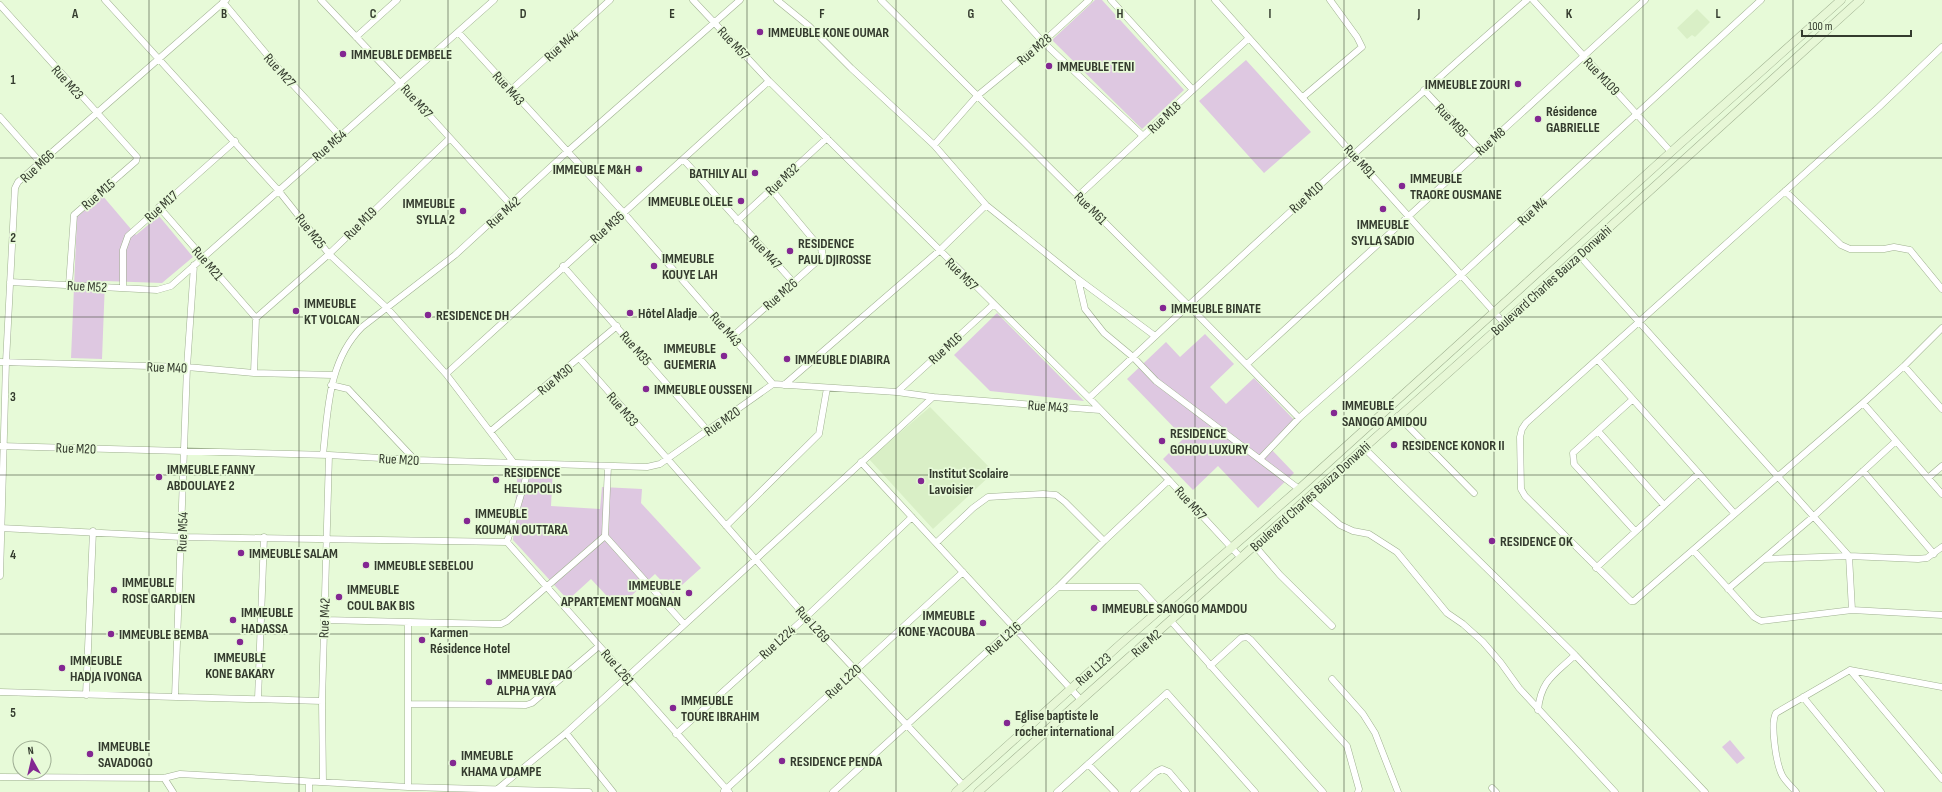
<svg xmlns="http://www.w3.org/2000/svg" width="1942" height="792" font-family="'Sofia Sans Condensed',sans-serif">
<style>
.built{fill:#d9efc6}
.green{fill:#dec8e1}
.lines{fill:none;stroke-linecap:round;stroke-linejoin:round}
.minor-casing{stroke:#9fb090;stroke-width:7}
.secondary-casing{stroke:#9fb090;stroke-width:9}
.minor{stroke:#fff;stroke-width:6}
.secondary{stroke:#e7f7d6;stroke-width:8}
.grid{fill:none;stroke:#343b2e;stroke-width:1;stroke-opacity:0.55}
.poi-dot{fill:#832792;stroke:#e7fad8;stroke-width:1.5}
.labels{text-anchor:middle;stroke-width:3.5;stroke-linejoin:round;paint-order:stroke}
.poi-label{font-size:14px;font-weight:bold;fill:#343b2e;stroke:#e7fad8;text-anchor:start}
.street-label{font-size:14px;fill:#343b2e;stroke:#e7fad8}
.grid-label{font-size:13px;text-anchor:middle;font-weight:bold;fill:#343b2e;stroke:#e7fad8;stroke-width:3.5;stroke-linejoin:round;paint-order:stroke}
</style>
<rect width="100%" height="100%" fill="#e7fad8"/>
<path class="built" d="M1697,9L1710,22L1695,37L1692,35L1687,39L1677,28Z
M930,407L994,472L933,529L869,459Z"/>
<path class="green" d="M1095,0H1102L1184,90L1142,129L1052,40Z
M1246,60L1311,132L1264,173L1199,101Z
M102,195L136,235L159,216L193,257L162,283L105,281L102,359L71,358L77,217Z
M997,313L1084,401L990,391L954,355Z
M1205,334L1234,364L1210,387L1226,404L1254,378L1298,424L1272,450L1294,473L1258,508L1218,466L1193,490L1163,459L1184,438L1127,379L1166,342L1180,357Z
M518,465L553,467L551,506L600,509L602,487L642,489L641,503L701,568L673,593L655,574L618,608L591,579L568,600L513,540Z
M1730,740L1745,758L1737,764L1722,747Z"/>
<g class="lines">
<defs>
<path id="minor" d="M105,0L278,190L329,254L387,308L446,374L514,463
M321,0L400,83L511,205
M693,0L769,81L1089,398L1169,480L1241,558
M777,0L809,26L851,68L934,145L986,205L1078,279L1155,336
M881,0L1188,305L1299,418
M1005,0L1043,42L1143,136
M1111,0L1193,90
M1215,0L1504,323
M1533,0L1671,152
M223,2L284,75L340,136
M0,5L137,157L136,161L74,215L69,285
M458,32L623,212L773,384L897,392L933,397L1100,410
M356,37L397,0
M1942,47L1879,107L1526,423L1522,429L1520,437L1521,489L1525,496L1631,601H1634L1863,403L1904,366L1942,328
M511,90L610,0
M1424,90L1480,150
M1303,97L1362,47L1357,37L1330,0
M0,117L40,162
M934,145L977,96L1043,42L1089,0
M683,159L794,283
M1785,191L1841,245L1850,249H1884L1894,247L1910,250L1942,289
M1078,196L1249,38
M159,207L256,318
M737,221L827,138
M1579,255L1849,556L1852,610
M563,266L708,431
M1078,279L1085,309L1104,333L1133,357L1156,381L1299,489
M10,282L157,290L171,286L494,0
M123,288V250L128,236L235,141
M733,336L822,257V250L771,189
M580,359L806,617L963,785
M1598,360L1734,513
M0,362L187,367L254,373L333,375
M1247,364L1645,0
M1904,366L1942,409
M254,373L256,318L329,254L450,138
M446,374L769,81
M331,385L348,389L415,460
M784,385L939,251L986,205
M897,392L993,305
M1089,398C1233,263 1379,130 1527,0
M1632,400L1573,453L1574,464L1635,531
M1863,403L1942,494
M1398,416L1474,493
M491,431L617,326
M1598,431L1663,504
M0,446L329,455L415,460L647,467L660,464L773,384
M1364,448L1575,655L1705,792
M323,455C328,410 328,361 362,327L455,255L567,152L740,0
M1260,459L1299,418L1461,275L1761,0
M861,462L1081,700
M1863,471L1934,554
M1928,478L1942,466
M1309,498L1340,525L1353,531L1369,534L1397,552L1447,613L1463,624L1483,642L1501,663L1519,688L1615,792
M726,526L819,434L827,388
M0,528L182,537L507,542
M605,536L684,624
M507,542L729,792
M507,542L530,464
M937,542L973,508L988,497L1043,494L1056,495L1065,502L1104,541
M1255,546L1280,575L1332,626
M1693,550L1754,617L1761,621L1852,610L1942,615
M1764,559L1849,556L1918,559L1927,558L1942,547
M1596,568L1698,474
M0,576L6,362L15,188L18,182L226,0
M1058,587H1139L1160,610
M1728,589L1814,516L1896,441
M324,620L494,624H501L507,621L605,536L608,466
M1171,621L1323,792
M1210,666L1241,638L1247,637L1251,640L1347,746L1359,789L1358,792
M1850,670L1942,779
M1332,679L1363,714L1375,733L1398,792
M0,692L322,701
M86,695L93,531
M175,697L187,367L194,265
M1803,697L1881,792
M258,699L264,537
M408,704L526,705L532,703L599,646
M1538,710C1541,680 1554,675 1575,655
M566,733L613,792
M676,734L806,617L912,517
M1088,764L1115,792
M0,777L164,778L180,774L408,787L589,792
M164,778L173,792
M323,782L322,701L329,455
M408,787V622
M1492,788L1496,792
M724,791L963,572
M309,792V782
M494,792L566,733L933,397
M833,792L1058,587L1104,541L1169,480
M1057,792L1167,693L1255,792
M1134,792L1156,772L1162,769L1169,772L1186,792
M1796,792C1792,787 1785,781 1782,775C1776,763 1770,723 1776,713L1850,670L1942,687"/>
<path id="secondary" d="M956,792L1125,640L1299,489L1671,152L1841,0
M978,792L1504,323L1860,0"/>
</defs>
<use href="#minor" class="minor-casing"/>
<use href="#secondary" class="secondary-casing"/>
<use href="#minor" class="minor"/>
<use href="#secondary" class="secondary"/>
</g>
<path class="grid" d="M149,0V792M299,0V792M448,0V792M598,0V792M747,0V792M896,0V792M1046,0V792M1195,0V792M1344,0V792M1494,0V792M1643,0V792M1793,0V792M0,158H1942M0,317H1942M0,475H1942M0,634H1942"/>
<g class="poi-dot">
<circle cx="760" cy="32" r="4"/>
<circle cx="343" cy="54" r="4"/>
<circle cx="1049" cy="66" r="4"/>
<circle cx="1518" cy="84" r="4"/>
<circle cx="1538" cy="119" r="4"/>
<circle cx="639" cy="169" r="4"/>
<circle cx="755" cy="173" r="4"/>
<circle cx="1402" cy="186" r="4"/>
<circle cx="741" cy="201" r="4"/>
<circle cx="1383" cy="209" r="4"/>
<circle cx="463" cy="211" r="4"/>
<circle cx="790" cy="251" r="4"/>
<circle cx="654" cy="266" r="4"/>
<circle cx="1163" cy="308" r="4"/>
<circle cx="296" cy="311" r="4"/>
<circle cx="630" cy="313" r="4"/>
<circle cx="428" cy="315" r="4"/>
<circle cx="724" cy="356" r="4"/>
<circle cx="787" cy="359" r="4"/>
<circle cx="646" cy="389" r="4"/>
<circle cx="1334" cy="413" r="4"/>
<circle cx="1162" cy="441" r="4"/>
<circle cx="1394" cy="445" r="4"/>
<circle cx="159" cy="477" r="4"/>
<circle cx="496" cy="480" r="4"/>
<circle cx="921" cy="481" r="4"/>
<circle cx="467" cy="521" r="4"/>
<circle cx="1492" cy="541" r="4"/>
<circle cx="241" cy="553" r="4"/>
<circle cx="366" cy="565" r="4"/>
<circle cx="114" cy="590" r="4"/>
<circle cx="689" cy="593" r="4"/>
<circle cx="339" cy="597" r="4"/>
<circle cx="1094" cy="608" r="4"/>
<circle cx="233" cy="620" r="4"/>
<circle cx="983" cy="623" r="4"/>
<circle cx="111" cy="634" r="4"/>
<circle cx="422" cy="640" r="4"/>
<circle cx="240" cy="642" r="4"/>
<circle cx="62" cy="668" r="4"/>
<circle cx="489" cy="682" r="4"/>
<circle cx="673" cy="708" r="4"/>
<circle cx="1007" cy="723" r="4"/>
<circle cx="90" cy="754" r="4"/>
<circle cx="782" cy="761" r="4"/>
<circle cx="453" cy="763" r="4"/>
</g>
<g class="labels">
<g class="poi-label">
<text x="768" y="37">IMMEUBLE KONE OUMAR</text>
<text x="351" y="59">IMMEUBLE DEMBELE</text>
<text x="1057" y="71">IMMEUBLE TENI</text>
<text x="1510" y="89" text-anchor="end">IMMEUBLE ZOURI</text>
<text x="1546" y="116">Résidence<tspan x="1546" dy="16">GABRIELLE</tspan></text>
<text x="631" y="174" text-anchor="end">IMMEUBLE M&amp;H</text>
<text x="747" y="178" text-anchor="end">BATHILY ALI</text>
<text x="1410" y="183">IMMEUBLE<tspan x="1410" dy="16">TRAORE OUSMANE</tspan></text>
<text x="733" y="206" text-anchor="end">IMMEUBLE OLELE</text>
<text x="455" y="208" text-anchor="end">IMMEUBLE<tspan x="455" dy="16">SYLLA 2</tspan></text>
<text x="1383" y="229" text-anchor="middle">IMMEUBLE<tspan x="1383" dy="16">SYLLA SADIO</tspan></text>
<text x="798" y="248">RESIDENCE<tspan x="798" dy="16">PAUL DJIROSSE</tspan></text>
<text x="662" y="263">IMMEUBLE<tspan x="662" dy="16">KOUYE LAH</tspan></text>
<text x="304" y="308">IMMEUBLE<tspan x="304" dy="16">KT VOLCAN</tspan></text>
<text x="1171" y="313">IMMEUBLE BINATE</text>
<text x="638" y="318">Hôtel Aladje</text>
<text x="436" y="320">RESIDENCE DH</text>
<text x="716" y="353" text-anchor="end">IMMEUBLE<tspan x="716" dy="16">GUEMERIA</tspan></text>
<text x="795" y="364">IMMEUBLE DIABIRA</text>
<text x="654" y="394">IMMEUBLE OUSSENI</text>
<text x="1342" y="410">IMMEUBLE<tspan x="1342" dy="16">SANOGO AMIDOU</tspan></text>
<text x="1170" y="438">RESIDENCE<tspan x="1170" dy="16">GOHOU LUXURY</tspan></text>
<text x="1402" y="450">RESIDENCE KONOR II</text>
<text x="167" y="474">IMMEUBLE FANNY<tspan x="167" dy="16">ABDOULAYE 2</tspan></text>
<text x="504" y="477">RESIDENCE<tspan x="504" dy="16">HELIOPOLIS</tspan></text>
<text x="929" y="478">Institut Scolaire<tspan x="929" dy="16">Lavoisier</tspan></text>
<text x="475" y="518">IMMEUBLE<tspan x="475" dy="16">KOUMAN OUTTARA</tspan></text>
<text x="1500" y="546">RESIDENCE OK</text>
<text x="249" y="558">IMMEUBLE SALAM</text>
<text x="374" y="570">IMMEUBLE SEBELOU</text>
<text x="122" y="587">IMMEUBLE<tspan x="122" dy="16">ROSE GARDIEN</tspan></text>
<text x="681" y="590" text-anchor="end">IMMEUBLE<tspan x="681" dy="16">APPARTEMENT MOGNAN</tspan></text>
<text x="347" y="594">IMMEUBLE<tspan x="347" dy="16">COUL BAK BIS</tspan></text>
<text x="1102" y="613">IMMEUBLE SANOGO MAMDOU</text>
<text x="241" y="617">IMMEUBLE<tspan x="241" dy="16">HADASSA</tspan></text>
<text x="975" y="620" text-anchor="end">IMMEUBLE<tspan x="975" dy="16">KONE YACOUBA</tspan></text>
<text x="430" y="637">Karmen<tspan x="430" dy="16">Résidence Hotel</tspan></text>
<text x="119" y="639">IMMEUBLE BEMBA</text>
<text x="240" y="662" text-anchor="middle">IMMEUBLE<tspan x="240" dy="16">KONE BAKARY</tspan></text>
<text x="70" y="665">IMMEUBLE<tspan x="70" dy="16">HADJA IVONGA</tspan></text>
<text x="497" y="679">IMMEUBLE DAO<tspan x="497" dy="16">ALPHA YAYA</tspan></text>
<text x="681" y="705">IMMEUBLE<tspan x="681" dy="16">TOURE IBRAHIM</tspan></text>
<text x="1015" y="720">Eglise baptiste le<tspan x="1015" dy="16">rocher international</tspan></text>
<text x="98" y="751">IMMEUBLE<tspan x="98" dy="16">SAVADOGO</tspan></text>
<text x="461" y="760">IMMEUBLE<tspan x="461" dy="16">KHAMA VDAMPE</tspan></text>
<text x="790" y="766">RESIDENCE PENDA</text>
</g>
<g class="street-label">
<text transform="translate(734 43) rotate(47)" y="5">Rue M57</text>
<text transform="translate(561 45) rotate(-42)" y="5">Rue M44</text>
<text transform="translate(1034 49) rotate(-40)" y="5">Rue M28</text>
<text transform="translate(280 70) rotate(48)" y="5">Rue M27</text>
<text transform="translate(1602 76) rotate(47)" y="5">Rue M109</text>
<text transform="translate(68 82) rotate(48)" y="5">Rue M23</text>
<text transform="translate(509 88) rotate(48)" y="5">Rue M43</text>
<text transform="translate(417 101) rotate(48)" y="5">Rue M37</text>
<text transform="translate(1164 117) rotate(-43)" y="5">Rue M18</text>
<text transform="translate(1452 120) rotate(47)" y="5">Rue M95</text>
<text transform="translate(1490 141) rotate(-42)" y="5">Rue M8</text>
<text transform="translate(329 145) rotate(-41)" y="5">Rue M54</text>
<text transform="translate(1360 161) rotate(48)" y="5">Rue M91</text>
<text transform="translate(37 166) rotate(-43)" y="5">Rue M66</text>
<text transform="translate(782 179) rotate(-43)" y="5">Rue M32</text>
<text transform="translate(98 194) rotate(-41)" y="5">Rue M15</text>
<text transform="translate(1306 197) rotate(-42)" y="5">Rue M10</text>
<text transform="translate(161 206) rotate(-42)" y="5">Rue M17</text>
<text transform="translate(1091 208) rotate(45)" y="5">Rue M61</text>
<text transform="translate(1532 211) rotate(-42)" y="5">Rue M4</text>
<text transform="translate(503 212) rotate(-42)" y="5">Rue M42</text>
<text transform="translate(360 223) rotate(-45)" y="5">Rue M19</text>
<text transform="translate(607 227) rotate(-42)" y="5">Rue M36</text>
<text transform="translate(311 231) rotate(52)" y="5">Rue M25</text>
<text transform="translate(766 252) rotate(47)" y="5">Rue M47</text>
<text transform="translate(208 263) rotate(49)" y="5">Rue M21</text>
<text transform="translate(962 274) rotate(45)" y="5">Rue M57</text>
<text transform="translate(1551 280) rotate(-42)" y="5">Boulevard Charles Bauza Donwahi</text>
<text transform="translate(87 286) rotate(3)" y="5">Rue M52</text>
<text transform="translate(780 294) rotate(-41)" y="5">Rue M26</text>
<text transform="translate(726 329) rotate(49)" y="5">Rue M43</text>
<text transform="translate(636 348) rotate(49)" y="5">Rue M35</text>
<text transform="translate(945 348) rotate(-42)" y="5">Rue M16</text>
<text transform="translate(167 367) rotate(2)" y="5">Rue M40</text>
<text transform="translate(555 379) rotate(-39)" y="5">Rue M30</text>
<text transform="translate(1048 406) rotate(4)" y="5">Rue M43</text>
<text transform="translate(623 409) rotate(49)" y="5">Rue M33</text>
<text transform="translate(722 421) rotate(-35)" y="5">Rue M20</text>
<text transform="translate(76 448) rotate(2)" y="5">Rue M20</text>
<text transform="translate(399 459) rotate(3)" y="5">Rue M20</text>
<text transform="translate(1310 496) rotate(-42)" y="5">Boulevard Charles Bauza Donwahi</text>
<text transform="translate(1191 503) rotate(48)" y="5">Rue M57</text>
<text transform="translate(182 532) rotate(-88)" y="5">Rue M54</text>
<text transform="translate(324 618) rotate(-88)" y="5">Rue M42</text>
<text transform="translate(813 624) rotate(48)" y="5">Rue L269</text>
<text transform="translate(1003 638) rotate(-42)" y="5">Rue L216</text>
<text transform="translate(777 642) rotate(-42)" y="5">Rue L224</text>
<text transform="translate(1146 643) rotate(-41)" y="5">Rue M2</text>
<text transform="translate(618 667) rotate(49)" y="5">Rue L261</text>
<text transform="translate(1093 669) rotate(-41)" y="5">Rue L123</text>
<text transform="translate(843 681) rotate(-43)" y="5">Rue L220</text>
</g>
</g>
<g class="grid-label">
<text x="75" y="18">A</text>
<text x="224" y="18">B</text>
<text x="373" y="18">C</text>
<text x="523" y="18">D</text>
<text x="672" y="18">E</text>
<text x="822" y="18">F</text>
<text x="971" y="18">G</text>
<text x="1120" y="18">H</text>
<text x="1270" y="18">I</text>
<text x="1419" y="18">J</text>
<text x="1569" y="18">K</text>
<text x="1718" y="18">L</text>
<text x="13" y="84">1</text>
<text x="13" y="242">2</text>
<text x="13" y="401">3</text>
<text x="13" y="559">4</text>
<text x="13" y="717">5</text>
</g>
<g transform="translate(32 760) rotate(352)"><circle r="19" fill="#e7fad8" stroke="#9fae94"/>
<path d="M0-3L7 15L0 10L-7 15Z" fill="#832792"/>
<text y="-6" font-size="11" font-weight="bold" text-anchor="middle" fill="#343b2e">N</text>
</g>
<path d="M1802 30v6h109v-6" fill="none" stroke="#343b2e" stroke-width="2"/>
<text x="1808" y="30" font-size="12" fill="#343b2e" stroke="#e7fad8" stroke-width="3" paint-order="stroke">100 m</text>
</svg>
